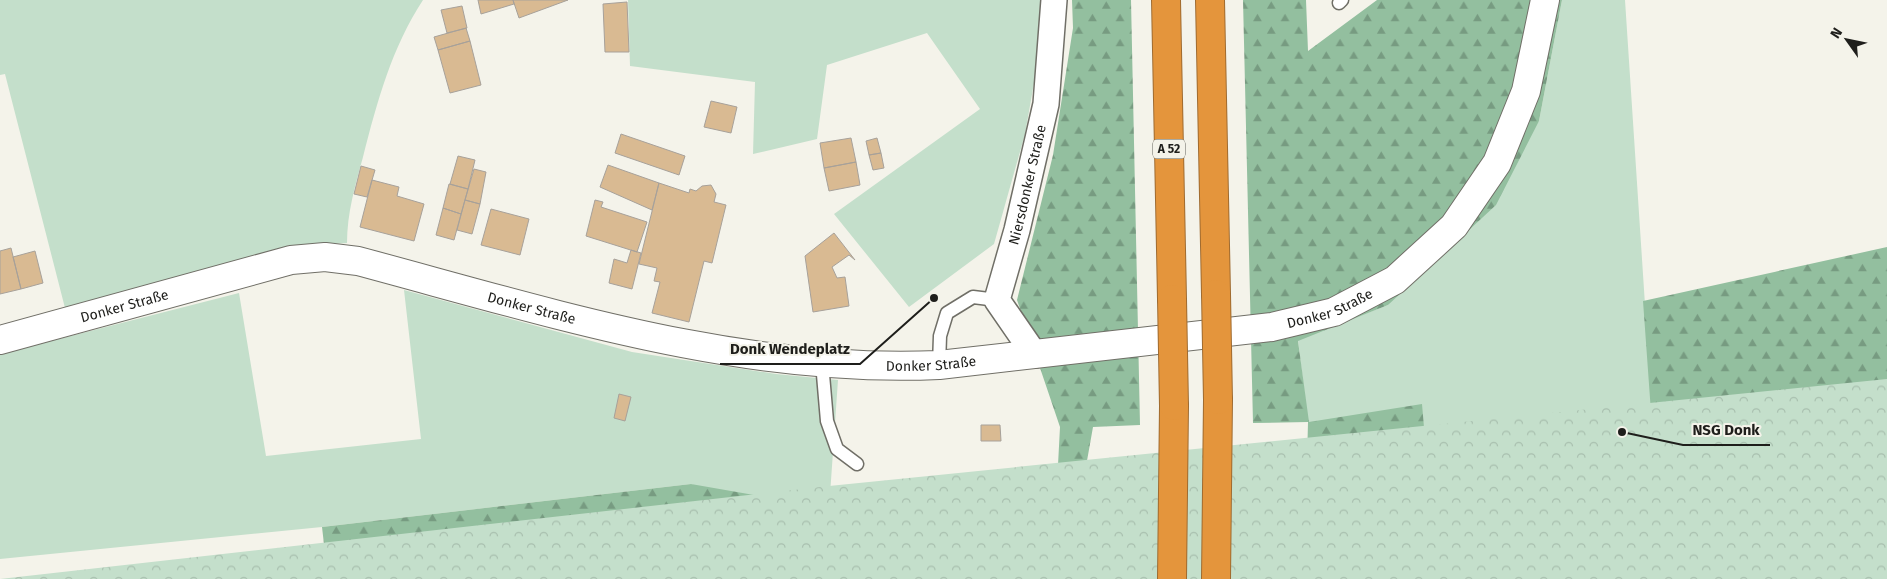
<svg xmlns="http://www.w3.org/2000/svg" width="1887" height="579" font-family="'Fira Sans',sans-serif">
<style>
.grass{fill:#c4dfcb}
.forest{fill:url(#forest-firs)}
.park{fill:url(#park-crowns)}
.building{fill:#d9ba92;stroke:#a7a19a}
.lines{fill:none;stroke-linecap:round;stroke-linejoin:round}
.service-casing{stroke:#706f67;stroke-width:15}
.minor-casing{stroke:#706f67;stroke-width:28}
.tertiary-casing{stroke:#706f67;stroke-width:30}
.motorway-casing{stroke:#9f6b30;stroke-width:30}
.service{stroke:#fff;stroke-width:12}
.minor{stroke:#fff;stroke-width:25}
.tertiary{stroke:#fff;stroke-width:28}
.motorway{stroke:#e4953c;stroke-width:28}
.motorway-bridge-casing{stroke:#9f6b30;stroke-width:30;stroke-linecap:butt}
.motorway-bridge{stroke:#e4953c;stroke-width:28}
.labels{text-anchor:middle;stroke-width:4;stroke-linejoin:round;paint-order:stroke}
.shield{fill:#f4f3ea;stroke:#5e5e59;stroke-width:1}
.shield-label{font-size:12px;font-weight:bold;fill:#1e1e1b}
.street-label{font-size:14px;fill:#1e1e1b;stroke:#f4f3ea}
.leader{fill:none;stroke:#1e1e1b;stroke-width:2}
.callout-dot{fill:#1e1e1b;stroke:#f4f3ea;stroke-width:2}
.callout-label{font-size:15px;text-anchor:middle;font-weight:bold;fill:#1e1e1b;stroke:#f4f3ea;stroke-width:4;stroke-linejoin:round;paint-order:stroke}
</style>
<defs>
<pattern id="forest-firs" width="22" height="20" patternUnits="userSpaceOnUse" patternTransform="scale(1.25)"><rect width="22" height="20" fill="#93bf9f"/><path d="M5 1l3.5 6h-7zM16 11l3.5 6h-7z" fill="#779b81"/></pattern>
<pattern id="park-crowns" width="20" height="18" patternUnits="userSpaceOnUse" patternTransform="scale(1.25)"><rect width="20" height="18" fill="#c4dfcb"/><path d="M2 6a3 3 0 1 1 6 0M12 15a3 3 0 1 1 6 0" fill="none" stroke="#a8bfae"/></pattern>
</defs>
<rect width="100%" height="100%" fill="#f4f3ea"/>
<path class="grass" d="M0,0H423C392,47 377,102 363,157C355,186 347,213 347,243L298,246L65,308L5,74L0,75Z
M628,0H1042L1037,66L1025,134L994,244L909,307L834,214L980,109L927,33L827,65L817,139L753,154L755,82L630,66Z
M1562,0H1625L1663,579L1308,422L1298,340L1388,305L1539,121Z
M404,290L632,352L776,374L838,380L827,538L691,484L322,527L0,559V354L239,293L266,456L421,439Z"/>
<path class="forest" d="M1072,0H1131L1140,425L1093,427L1085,472L328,579L322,527L691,484L765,497L1058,465L1060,427L1017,300L1053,155L1073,28Z
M1243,0H1306L1308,51L1377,0H1562L1539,121L1496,205L1388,305L1298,341L1309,422L1422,404L1437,579H1304L1308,422L1253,423Z
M1887,247V579H1663L1643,301Z"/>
<path class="park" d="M1887,379V579H0L829,486Z"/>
<path class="building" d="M478,0H513L514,4L481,14Z
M513,0H568L519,18Z
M627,2L629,52H605L603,4Z
M462,6L467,28L447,33L441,10Z
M466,28L470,41L438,50L434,37Z
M470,41L481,85L450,93L438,50Z
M711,101L737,107L731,133L704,127Z
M621,134L685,156L679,175L615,153Z
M851,138L856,162L824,168L820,143Z
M877,138L881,153L869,155L866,141Z
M881,153L884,168L873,170L869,155Z
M458,156L475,160L468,189L450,184Z
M856,162L860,185L829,191L824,168Z
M608,165L659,183L652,210L600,187Z
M361,166L375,170L367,197L354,194Z
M474,169L486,172L480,204L465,200Z
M372,180L399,187L397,196L424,204L414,241L360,227Z
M659,183L689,193L690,189L696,191L702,186L711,185L716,194L714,202L726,205L712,263L704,261L689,322L652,313L660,282L654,281L657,268L639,264Z
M449,184L468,189L461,214L443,208Z
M465,200L480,204L472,234L457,230Z
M595,200L603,202L601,207L647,222L637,252L586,236Z
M443,208L461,214L454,240L436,235Z
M491,209L529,219L520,255L481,245Z
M834,233L855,260L849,255L832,267L837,278L845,277L849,306L813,312L805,256Z
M11,248L21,289L0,294V251Z
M631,250L641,253L632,289L609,283L614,259L627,263Z
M35,251L43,283L21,289L13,257Z
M619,394L631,397L625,421L614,418Z
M981,425H1000L1001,441H981Z"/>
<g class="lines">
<defs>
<path id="service" d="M1339,3L1342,0
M822,363L827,421L837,449L857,464
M939,365L940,336L947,313L973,297L997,300"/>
<g id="minor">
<path id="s1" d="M1035,355L997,300L1017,230L1046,104L1054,0"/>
</g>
<g id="tertiary">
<path id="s2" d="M0,340L291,260L325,257L358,261C549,312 739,374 939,365L1272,327L1334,312L1395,280L1454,226L1497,163L1526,91L1545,0"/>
</g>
<path id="motorway" d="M1166,0L1172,299
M1210,0L1216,294
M1172,579L1174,406
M1216,579L1218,400"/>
</defs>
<use href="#service" class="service-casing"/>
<use href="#minor" class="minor-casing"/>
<use href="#tertiary" class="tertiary-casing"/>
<use href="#motorway" class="motorway-casing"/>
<use href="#service" class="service"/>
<use href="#minor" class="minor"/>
<use href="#tertiary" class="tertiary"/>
<use href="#motorway" class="motorway"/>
<defs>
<path id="motorway-bridge" d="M1216,294L1218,400
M1172,299L1174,406"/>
</defs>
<use href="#motorway-bridge" class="motorway-bridge-casing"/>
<use href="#motorway-bridge" class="motorway-bridge"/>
</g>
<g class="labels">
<rect class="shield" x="1153" y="139.5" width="32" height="19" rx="4"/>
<g class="shield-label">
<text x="1169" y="153">A 52</text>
</g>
<g class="street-label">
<text dy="5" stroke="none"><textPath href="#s1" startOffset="186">Niersdonker Straße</textPath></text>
<text dy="5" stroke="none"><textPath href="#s2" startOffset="129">Donker Straße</textPath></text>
<text dy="5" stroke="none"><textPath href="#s2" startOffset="549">Donker Straße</textPath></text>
<text dy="5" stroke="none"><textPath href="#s2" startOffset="1358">Donker Straße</textPath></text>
<text dy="5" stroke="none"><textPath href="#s2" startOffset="954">Donker Straße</textPath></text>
</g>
</g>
<path class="leader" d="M934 298L860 364H720M1622 432L1683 445H1770"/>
<g class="callout-dot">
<circle cx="934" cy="298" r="5"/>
<circle cx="1622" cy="432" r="5"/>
</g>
<g class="callout-label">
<text x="790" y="354">Donk Wendeplatz</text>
<text x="1726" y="435">NSG Donk</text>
</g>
<g transform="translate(1847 40) rotate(303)" stroke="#f4f3ea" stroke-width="4" paint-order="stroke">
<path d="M0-4L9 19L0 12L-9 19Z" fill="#1e1e1b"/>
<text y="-8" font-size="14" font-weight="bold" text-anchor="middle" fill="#1e1e1b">N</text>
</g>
</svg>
